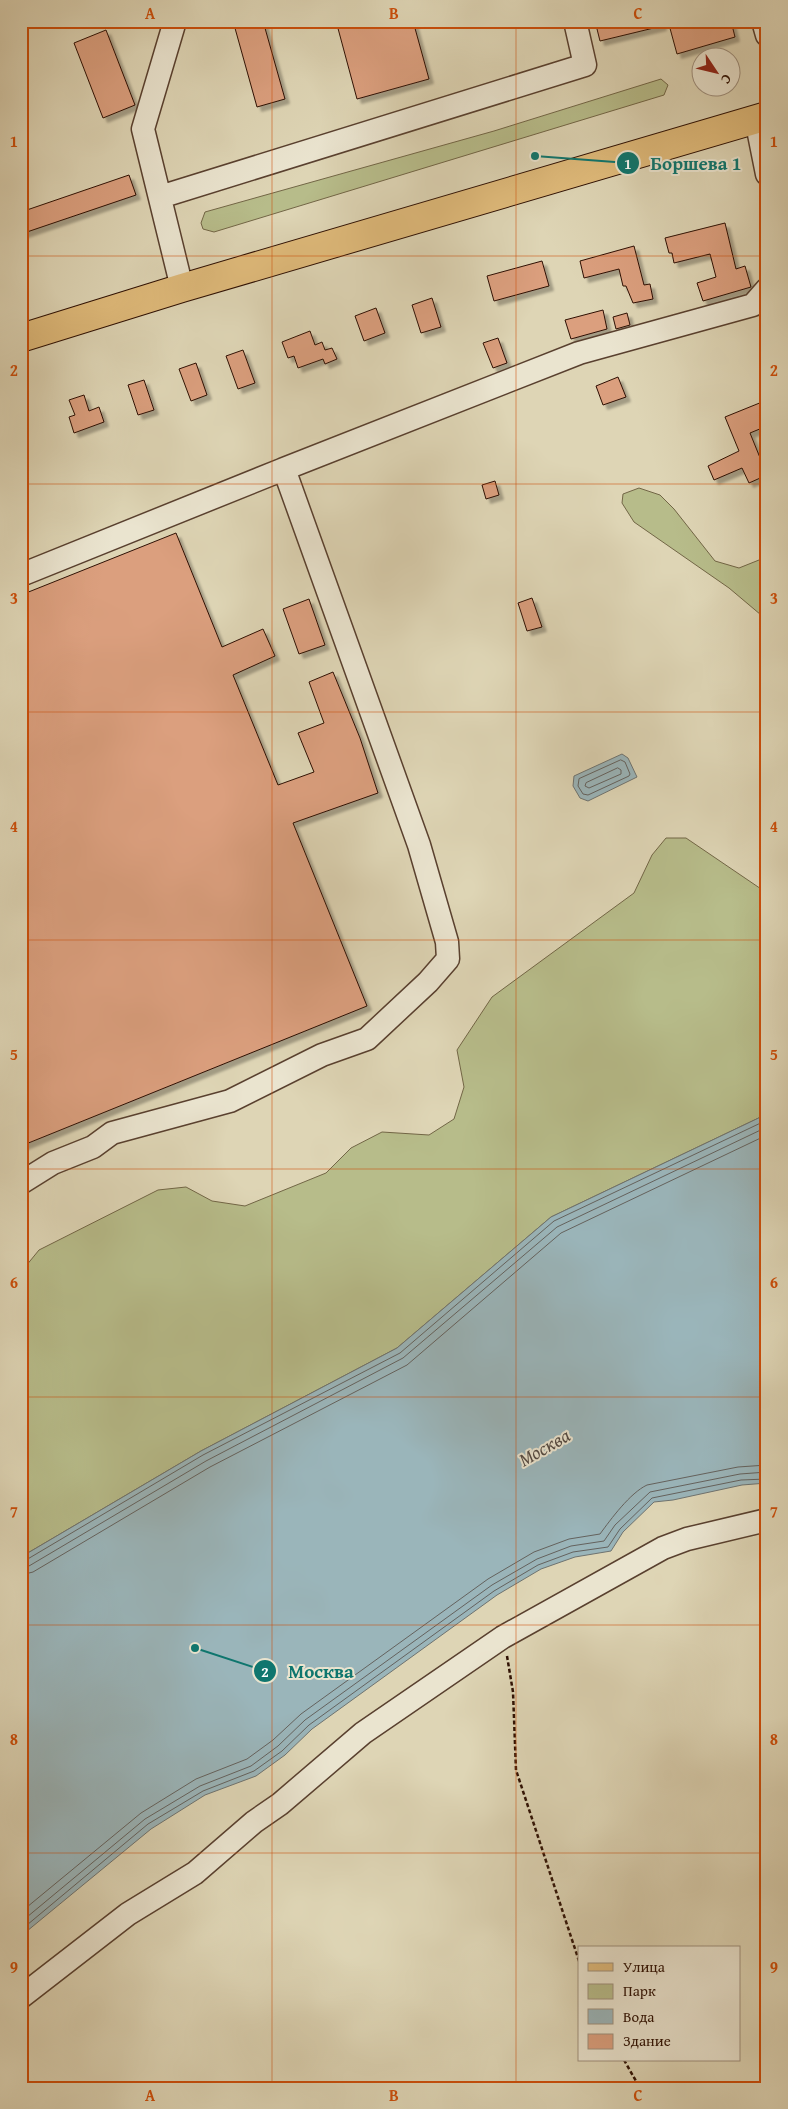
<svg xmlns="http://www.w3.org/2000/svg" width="788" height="2109" font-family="'Gentium Book Plus',serif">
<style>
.green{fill:#b7bc8a;stroke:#726646}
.water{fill:#9ab5ba;stroke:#6e7370}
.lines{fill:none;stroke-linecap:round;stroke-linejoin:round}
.shore{stroke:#64625e;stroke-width:1}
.building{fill:#db9f7e;stroke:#2d0f02;filter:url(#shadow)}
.minor-casing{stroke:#59402f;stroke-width:25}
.major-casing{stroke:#2d0f02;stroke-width:30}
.path{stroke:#2d0f02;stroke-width:2.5;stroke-dasharray:4 2.5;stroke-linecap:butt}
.minor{stroke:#eae4cf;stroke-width:22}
.major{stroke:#dfba7a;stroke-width:28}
.grid{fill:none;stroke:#cc4e0a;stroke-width:1;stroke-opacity:0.55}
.labels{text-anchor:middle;stroke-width:4;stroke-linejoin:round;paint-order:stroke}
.water-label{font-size:19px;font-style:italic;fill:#534942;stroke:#eae4cf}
.leader{fill:none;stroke:#0f766e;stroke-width:2}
.callout-dot{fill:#0f766e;stroke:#eae4cf;stroke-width:2}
.mark-label{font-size:15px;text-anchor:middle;font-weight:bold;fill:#fff}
.callout-label{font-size:19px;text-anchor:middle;font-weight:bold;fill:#0f766e;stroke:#eae4cf;stroke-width:4;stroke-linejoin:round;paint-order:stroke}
.neatline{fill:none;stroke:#cc4e0a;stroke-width:2}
.grid-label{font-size:16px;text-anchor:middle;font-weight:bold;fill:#cc4e0a}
</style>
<defs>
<filter id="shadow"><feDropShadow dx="4.5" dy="4.5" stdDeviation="1" flood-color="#0004"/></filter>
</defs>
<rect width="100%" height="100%" fill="#ded5b5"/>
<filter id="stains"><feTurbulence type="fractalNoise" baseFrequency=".004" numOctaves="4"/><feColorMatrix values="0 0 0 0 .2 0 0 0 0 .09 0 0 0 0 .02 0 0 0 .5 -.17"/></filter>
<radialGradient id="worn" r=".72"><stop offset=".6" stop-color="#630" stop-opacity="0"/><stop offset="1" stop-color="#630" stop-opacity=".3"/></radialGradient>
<path class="green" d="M661,79L668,85L664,95L214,232L203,229L201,223L205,212L494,131Z
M639,488L660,495L674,509L715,561L739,568L759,560L767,553V620L729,588L634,522L622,503L623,494Z
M666,838H686L767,893V1114L551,1217L397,1348L201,1451L21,1557V1272L39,1250L158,1190L186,1187L212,1201L245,1206L326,1173L351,1148L382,1132L429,1135L454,1119L464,1087L457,1050L492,997L634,893L652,855Z"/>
<path class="water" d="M622,754L628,758L637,777L588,801L580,798L573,786L574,776Z
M767,1114V1483L742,1485L673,1500L654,1502L623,1532L611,1551L575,1557L541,1569L497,1595L312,1729L285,1755L256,1776L205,1795L151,1829L21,1936V1557L201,1451L397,1348L551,1217Z"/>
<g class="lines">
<path class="shore" d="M621,760L625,762L630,774L629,776L588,795L583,794L578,786L579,779Z
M618,768L621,770V774L589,788L585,786L586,783Z
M21,1561L26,1560L203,1455L400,1353L554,1221L767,1120
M21,1567L29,1566L206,1461L403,1358L557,1227L767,1127
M21,1575L33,1572L210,1467L407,1365L561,1233L767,1135
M21,1912L141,1813L196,1779L247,1759L273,1740L301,1714L488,1579L534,1552L569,1539L600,1534C611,1519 630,1493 647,1485L738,1467L767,1465
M21,1922L145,1819L200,1786L251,1766L278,1746L305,1720L492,1585L537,1559L571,1546L604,1541L615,1525L650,1492L740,1474L767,1472
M21,1930L148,1824L203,1791L254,1771L282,1751L309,1725L494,1591L538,1565L573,1552L608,1547L620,1529L652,1498L741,1480L767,1479"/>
</g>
<path class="building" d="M233,21H263L285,99L257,107Z
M336,21H413L429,79L357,99Z
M595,21H662V26L600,41Z
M668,21H731L735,37L677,54Z
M106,30L135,105L103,118L74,43Z
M129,175L136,195L21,234V212Z
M725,223L736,269L745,266L751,287L703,301L697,283L716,277L710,254L674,263L672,253H669L665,238Z
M634,246L644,285L650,284L653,299L633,303L626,286H623L619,269L584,278L580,261Z
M542,261L549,286L494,301L487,276Z
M432,298L441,327L421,333L412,305Z
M376,308L385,333L364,341L355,316Z
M603,310L607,329L571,339L565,320Z
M627,313L630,325L616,329L613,317Z
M310,331L315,345L322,342L325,350L332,348L337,359L325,364L323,359L298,368L294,356L288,358L282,342Z
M498,338L507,363L493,368L483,343Z
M243,350L255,383L238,389L226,356Z
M196,363L207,395L191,401L179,369Z
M618,377L626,397L603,405L596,386Z
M144,380L154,410L138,415L128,385Z
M84,395L89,411L99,407L104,422L74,433L69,417L75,415L69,400Z
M767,400V426L750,433L767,475L749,483L742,468L714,480L708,466L739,451L725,417Z
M495,481L499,495L486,499L482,485Z
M176,533L222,647L263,629L275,656L233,675L278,785L314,772L298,733L324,723L309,682L333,672L360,738L378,793L293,823L367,1006L21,1146V595Z
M532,598L542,627L527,631L518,603Z
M309,599L325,645L299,654L283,609Z"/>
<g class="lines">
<defs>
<path id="minor" d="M175,21L143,129L182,288
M763,21L767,35
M756,119L767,174
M160,197L585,65L575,21
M21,575L284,469
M21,1183L53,1163L93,1147L112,1133L230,1101L322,1055L367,1039L428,982L448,959L447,942L419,845L284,469L579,353L753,305L767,289
M21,1997L128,1914L195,1873L254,1822L280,1804L363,1733L503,1637L663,1548L687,1539L767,1520"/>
<path id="major" d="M21,338L182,288L767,116"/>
</defs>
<use href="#minor" class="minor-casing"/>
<use href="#major" class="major-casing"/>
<path class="path" d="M507,1656L513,1692L516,1770L579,1961
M624,2060L640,2088"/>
<use href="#minor" class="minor"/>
<use href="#major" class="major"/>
</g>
<path class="grid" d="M272,21V2088M516,21V2088M21,256H767M21,484H767M21,712H767M21,940H767M21,1169H767M21,1397H767M21,1625H767M21,1853H767"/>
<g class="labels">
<g class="water-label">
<text transform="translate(544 1447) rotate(-30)" y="7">Москва</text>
</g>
</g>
<path class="leader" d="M535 156L628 163M195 1648L265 1671"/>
<g class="callout-dot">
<circle cx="535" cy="156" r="5"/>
<circle cx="195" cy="1648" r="5"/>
<circle cx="628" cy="163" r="12"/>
<circle cx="265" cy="1671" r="12"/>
</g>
<g class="mark-label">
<text x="628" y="169">1</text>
<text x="265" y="1677">2</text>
</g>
<g class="callout-label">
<text x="696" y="170">Боршева 1</text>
<text x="321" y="1678">Москва</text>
</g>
<rect width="788" height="2109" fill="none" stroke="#ded5b5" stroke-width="55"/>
<rect x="578" y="1946" width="162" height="115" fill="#eae4cf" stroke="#9e8f7d"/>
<rect x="588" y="1963" width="25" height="8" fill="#dfba7a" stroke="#9e8f7d"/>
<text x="623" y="1972" font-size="15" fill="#2d0f02">Улица</text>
<rect x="588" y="1984" width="25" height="15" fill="#b7bc8a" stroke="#9e8f7d"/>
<text x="623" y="1996" font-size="15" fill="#2d0f02">Парк</text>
<rect x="588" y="2009" width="25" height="15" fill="#9ab5ba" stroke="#9e8f7d"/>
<text x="623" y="2022" font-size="15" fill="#2d0f02">Вода</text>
<rect x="588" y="2034" width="25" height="15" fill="#db9f7e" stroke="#9e8f7d"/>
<text x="623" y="2046" font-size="15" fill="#2d0f02">Здание</text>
<g transform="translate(716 72) rotate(125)"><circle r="24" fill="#eae4cf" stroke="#9e8f7d"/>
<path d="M0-4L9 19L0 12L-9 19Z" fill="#8f2418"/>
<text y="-8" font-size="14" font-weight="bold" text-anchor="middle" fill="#2d0f02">С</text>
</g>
<rect x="28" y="28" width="732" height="2054" class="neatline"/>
<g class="grid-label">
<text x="150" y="19">A</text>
<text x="394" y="19">B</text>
<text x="638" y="19">C</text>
<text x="14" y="147">1</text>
<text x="774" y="147">1</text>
<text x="14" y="376">2</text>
<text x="774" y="376">2</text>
<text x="14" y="604">3</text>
<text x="774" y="604">3</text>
<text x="14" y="832">4</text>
<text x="774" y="832">4</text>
<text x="14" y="1060">5</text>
<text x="774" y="1060">5</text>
<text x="14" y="1288">6</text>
<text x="774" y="1288">6</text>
<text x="14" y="1517">7</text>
<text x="774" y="1517">7</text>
<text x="14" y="1745">8</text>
<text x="774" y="1745">8</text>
<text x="14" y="1973">9</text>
<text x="774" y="1973">9</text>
<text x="150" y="2101">A</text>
<text x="394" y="2101">B</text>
<text x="638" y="2101">C</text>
</g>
<rect width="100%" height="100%" filter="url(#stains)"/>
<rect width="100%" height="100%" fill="url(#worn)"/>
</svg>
